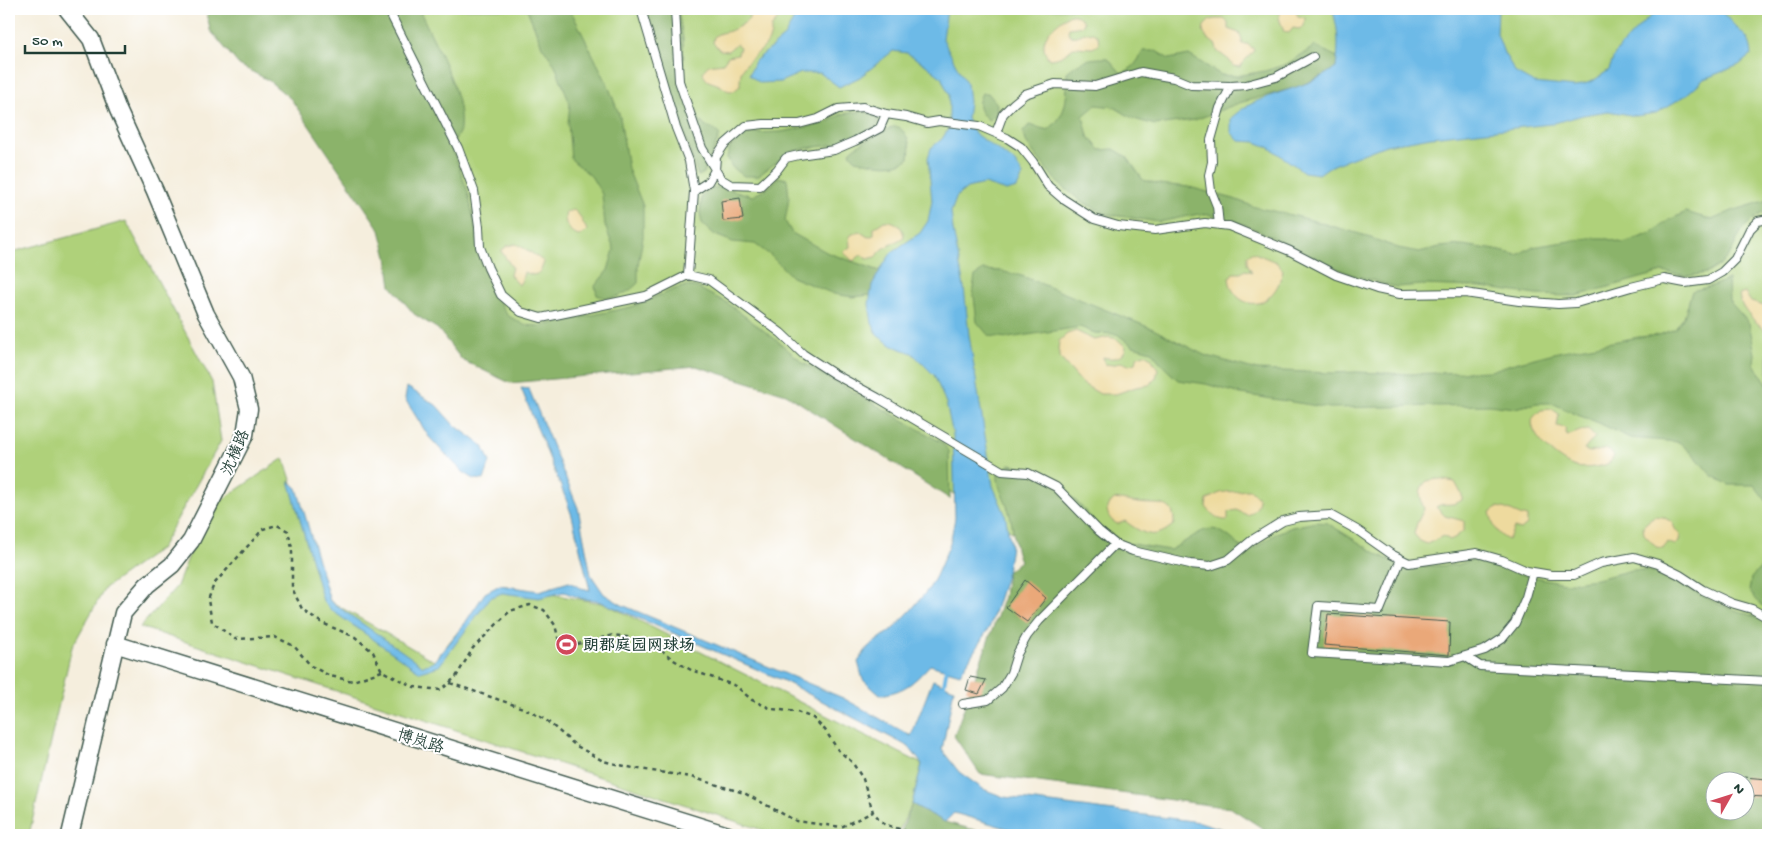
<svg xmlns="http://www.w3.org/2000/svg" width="1777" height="844" font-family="'Gochi Hand','LXGW WenKai TC',sans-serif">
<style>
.green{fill:#afd17a;stroke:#678757}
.forest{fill:#8bb36a;stroke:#55784f;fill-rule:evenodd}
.sand{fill:#eeda9e;stroke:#868c69}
.water{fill:#6dbae7;stroke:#467c8e}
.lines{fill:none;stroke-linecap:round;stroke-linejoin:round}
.stream{stroke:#6dbae7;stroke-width:4}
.building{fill:#eaa879}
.service-casing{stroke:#3f584d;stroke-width:10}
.minor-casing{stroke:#3f584d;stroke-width:19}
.path{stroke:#3f584d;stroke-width:2.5;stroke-dasharray:4 4;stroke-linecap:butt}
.service{stroke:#fff;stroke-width:8}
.minor{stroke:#fff;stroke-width:16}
.labels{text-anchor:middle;stroke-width:4;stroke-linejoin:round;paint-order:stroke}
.street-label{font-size:16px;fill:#1f3d34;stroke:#fff}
.poi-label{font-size:16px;font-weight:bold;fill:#1f3d34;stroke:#fff;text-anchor:start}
</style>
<rect width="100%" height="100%" fill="#fff"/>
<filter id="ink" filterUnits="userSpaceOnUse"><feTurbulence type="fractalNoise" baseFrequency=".02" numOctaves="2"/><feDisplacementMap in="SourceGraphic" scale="10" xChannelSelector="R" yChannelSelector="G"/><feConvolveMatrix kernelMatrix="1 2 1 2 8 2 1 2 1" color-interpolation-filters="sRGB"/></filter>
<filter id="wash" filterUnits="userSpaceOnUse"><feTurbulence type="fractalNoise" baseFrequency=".0096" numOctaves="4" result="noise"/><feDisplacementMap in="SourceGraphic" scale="20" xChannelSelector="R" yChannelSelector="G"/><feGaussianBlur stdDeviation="1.12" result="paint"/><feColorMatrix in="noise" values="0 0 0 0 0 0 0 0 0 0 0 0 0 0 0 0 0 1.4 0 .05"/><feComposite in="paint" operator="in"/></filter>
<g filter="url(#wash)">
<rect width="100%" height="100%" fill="#f5eedd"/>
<path class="green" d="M339,9H1768V665L1023,539L790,388L701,361L510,375Z
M126,221L212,382L221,441L161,548L105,588L72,647L29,835H9V253Z
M284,458L330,601L434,661L465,623L500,585L606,604L922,764L912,804L897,835H778L140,627L177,586L207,510Z"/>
<path class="forest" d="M206,9H419C433,41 464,92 460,128C460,134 454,140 451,145L468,192L477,235L478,255L494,293L507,315L524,325L540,326L631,307L675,289L687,286L696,287L727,303L779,342L803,363L941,442L949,451L950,499L786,394L696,366L510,383L462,360L438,329L414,314L391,286L387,257L380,230L291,99L268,80L239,65L210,30Z
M527,9H570L608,85L620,117L628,169L643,206V237L638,265V283C627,294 612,302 597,295L595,286L608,270L614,250L605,225L602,194L591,176L571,159L568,123L570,104L555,65L542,46Z
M646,9H678L683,39L684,80L700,121L706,127L712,128L720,135L704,173L698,176L677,112Z
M1315,46L1337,57L1336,67L1328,73L1298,87L1239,103L1195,120L1155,125L1134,119L1114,107L1096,105L1083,116L1088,136L1100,150L1114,149L1127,157L1143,180L1160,184L1189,187L1234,199L1255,207L1300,217L1360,234L1398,248L1419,252L1440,247L1462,245L1496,250L1517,255L1532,247L1589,238H1604L1623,243L1650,234L1669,220L1686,212L1712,220L1732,211L1768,200V213H1762L1743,228L1730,254L1720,265L1707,273L1688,276L1662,272L1576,296L1536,295L1481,287L1422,285L1396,287L1350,274L1246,225L1211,215L1199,214L1159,222L1106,214L1081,201L1057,182L1027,144L1023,132L1029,125L1048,130C1068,114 1067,97 1067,72C1083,59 1088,58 1108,58L1121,73C1133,69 1137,63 1143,51H1156L1169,59L1189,55L1221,75L1236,76L1265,71L1287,64Z
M982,93H988L997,104L996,115L989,120C978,112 976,105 982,93Z
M863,111L879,117L877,125L845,145H831L808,148L790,152L758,176H744L732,167L727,157L730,148L741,137L752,133L781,132L817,125L829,121L842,114Z
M893,127H899C909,136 911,145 909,158C894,170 872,163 855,160L850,152L858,145Z
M778,177L787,179L789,198L785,221L792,233L828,253L880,271L872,285L871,295L853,297L834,294L792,277L770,255L755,244L733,242L715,235L702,223L700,213L702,195L713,188L721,187L753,196L772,185Z
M983,270L1000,271L1022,276L1153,329L1204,355L1257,370L1332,373L1356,372L1410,374L1491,371L1511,364L1558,352L1639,337L1659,335L1675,329L1684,317L1692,291L1715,285L1728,279L1729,301L1749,323L1755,354L1754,364L1768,386V503L1754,485H1729L1711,475L1695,456L1679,442L1630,438L1599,423L1575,414L1552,403H1537L1515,408L1489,405L1330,408L1241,394L1206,384L1178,380L1165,368L1151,351L1133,346L1117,334L1095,333L1080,327L1008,338L989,336L977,322L973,288L975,276Z
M1010,464L1033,469L1049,478L1075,500L1100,527L1112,535L1126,543L1170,550C1208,530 1208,515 1245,551L1255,548L1277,533L1292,527L1316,522L1327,523L1379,555L1404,567L1457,565L1472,560L1486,561L1520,574L1564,583L1597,579L1632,570H1646L1667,577L1718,604L1759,618L1768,624V835H1273L1231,808L980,774L954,736L1004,597L1007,572L1020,561C1013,545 1014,528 1009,512C1005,498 997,488 998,474ZM1714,782H1744V812H1714Z
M1768,551V607L1761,605L1749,591L1751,578L1763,565Z
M912,804L945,822L993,835H900Z"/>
<path class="sand" d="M751,9H785L771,28C773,49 750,54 742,70C740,74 740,82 740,86L734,91C724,91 727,89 719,85C711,81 706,83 703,73C707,62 713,65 723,63L728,56L738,54L740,47L736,44L728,51L720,50L713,43L714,37C719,32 724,33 730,31C737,28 744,24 749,19V12Z
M1280,9H1301L1296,12L1298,16L1305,18L1304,26L1299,29L1293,28L1289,33L1284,32L1279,18L1281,10Z
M1070,14L1078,16L1084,21L1082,26L1069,28L1068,32L1071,36C1083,38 1084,27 1098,36L1099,44L1093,48L1074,47C1067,54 1059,59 1049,59C1034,39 1055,25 1070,14Z
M1215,19H1224L1228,23V29L1239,33L1242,40V44H1247L1254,49C1252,56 1244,59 1240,67L1233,66L1229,60L1217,51L1216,45L1207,38L1203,32L1204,26L1210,20Z
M574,210L579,215L587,230L582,235L578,236C568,231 563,222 566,212Z
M884,221C895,220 903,226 904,237L883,249L875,257L868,259L861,255L853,261L843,252L850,247L849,236L859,231L868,237L874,235V228Z
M515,244C521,245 539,258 544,262L540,273L533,275L524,272L522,280L519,285L510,275L512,267L501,251L507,246Z
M1252,252L1276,262L1283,270C1281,279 1278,288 1271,295C1255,313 1231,300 1229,278L1233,273H1241L1245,270L1252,272L1247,263V256Z
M1745,293L1751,302L1764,306L1768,302V333C1757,322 1741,312 1739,295Z
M1076,331L1094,340L1109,337L1117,339L1126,347C1124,358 1113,360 1103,357L1105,364L1113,365L1121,362L1129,365L1135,363L1138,356L1145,354L1151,358L1158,369L1156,378L1149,385L1136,387L1116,394H1100L1083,384L1061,359L1058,350L1059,341L1067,334Z
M1552,409L1559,414L1557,426L1565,428L1567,436L1580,431L1588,430L1595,437L1584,450L1590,452L1608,449L1614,456C1613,458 1612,460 1610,462C1606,467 1583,469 1576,467C1562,464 1526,435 1533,418C1535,415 1539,412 1541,410Z
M1438,479L1455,482L1462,495V500C1451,508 1445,501 1436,507L1445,516L1464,521V530L1456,537L1450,540L1443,536L1427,544L1420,541L1414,534L1417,523L1424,509C1420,497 1417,490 1427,481Z
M1244,490H1251L1259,499C1258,508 1255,511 1247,515L1236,510L1228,512V520C1218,521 1213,515 1206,507L1207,500C1225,488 1226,494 1244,490Z
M1114,499C1123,500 1130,502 1139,503C1156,506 1175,498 1174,524C1155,541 1144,535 1125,521L1118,524C1110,521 1107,515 1107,507Z
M1497,507C1509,508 1516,515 1527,517V525L1521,530L1514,528L1508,540C1496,534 1493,525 1490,512Z
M1654,516L1663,517L1672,522L1675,529L1680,535L1679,542L1675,545L1667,542L1663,548L1656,547L1644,534L1643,526Z"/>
<path class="water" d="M800,9H947L943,39L955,63L967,84L969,102L967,119L975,134L1015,162L1023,175L1017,188L1006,191L984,184L967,188L957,196L951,212L953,230L964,287L969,335L993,486L1005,514L1011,546L1007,572L990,626L960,674L930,665C913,683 906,691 880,695L863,680L858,662L868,647L894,628L912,609L930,587L936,576L950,544L955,518L953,435L946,403L934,375L912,353L893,346L878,336L872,323L869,304L872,285L882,267L892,252L920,233L928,221L932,201L928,158L931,148L942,139L949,128V95L941,77L923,63L907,53L893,51L860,77L839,87L820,73H801L780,82L760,83L749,75L755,61L783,38Z
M1332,9H1498L1497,34L1504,53L1516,73L1534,83L1575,87L1593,81L1609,70L1614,56L1620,47L1645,21L1660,9H1719C1724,14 1728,19 1733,24C1744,36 1750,36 1752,54L1739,65L1704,79L1685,96L1656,113L1636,116L1608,111L1583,115L1551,124L1431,137L1386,145L1329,167L1319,174L1304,172L1270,148L1256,142L1239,141L1231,132V118C1261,90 1305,92 1336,67C1339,47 1339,28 1332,9Z
M407,387L436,405L453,424L483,446L490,462L484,480L474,479L463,472L444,453L429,437L405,399Z
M521,388L529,389L578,508L591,575L604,594L622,605L843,698L911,736L933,680L954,689L942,750L959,772L983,789L1004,797L1200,822L1241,835H1030L954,813L945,822L912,804L922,764L909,747L784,681L606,604L595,600L583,599L564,592L539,598L502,593L490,598L439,666L420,672L331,610L323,601L289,481L297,488L330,601L423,666L434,662L465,623L485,593L500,585L539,591L569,582L581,588L590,590L572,516L566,499Z"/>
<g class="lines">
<path class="stream" d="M943,690L947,667"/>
</g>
<g id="blocks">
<path class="building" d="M740,198L743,219L723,221L721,201Z
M1025,580L1046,598L1027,622L1006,607Z
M1328,614L1450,622L1449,655L1324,645Z
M970,677L986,680L979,694L966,690Z
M1744,777L1767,779V797L1744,796Z"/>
</g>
</g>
<g filter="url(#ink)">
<use href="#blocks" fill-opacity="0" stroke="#3f584d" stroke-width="1"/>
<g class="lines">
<defs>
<path id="service" d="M388,9L458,148L474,191L479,227L480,247L488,268L501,295L521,312L541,318L646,296L688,275L709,280L781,333L803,354L834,374L878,398L1002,471L1028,473L1056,487L1099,531L1115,544L1133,551L1190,564L1210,566L1228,560L1252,540L1283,521L1299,517L1330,515L1357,530L1391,554L1409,563L1477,553L1502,560L1527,571L1551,575H1574L1601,563L1634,557L1658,564L1680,575L1703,590L1731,603L1752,609L1768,618
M641,9L676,128L689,161L694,191L688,275
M675,9L679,81L702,148L721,179L731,185L760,186L777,170L786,158L799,155L834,150L855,141L880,128L886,114
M996,133L1003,114L1014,103L1025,94L1055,84L1095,86L1141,72L1174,78L1191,85L1231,86L1246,85L1276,77L1313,57
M694,191L708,182L715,170L716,157L724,145L746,126L764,124H799L818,119L838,109L863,107L886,114L906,117L927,123L939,121L979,126L1007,138L1021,147L1033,162L1048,186L1063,199L1094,219L1118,226L1155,230L1205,223L1229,226L1290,251L1336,275L1377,289L1400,294L1465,293L1519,301L1558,304L1576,303L1631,287L1664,279L1685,283L1708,280L1722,272L1735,259L1750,229L1758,221L1768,219
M1219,225L1217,206L1211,191L1209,175L1212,162L1211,140L1220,108L1231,86
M1401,559L1380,610L1318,606L1312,653L1449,661L1485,650L1502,639L1515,623L1526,597L1533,572
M1466,657L1480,666L1768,681
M963,704L988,700L1002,688L1011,673L1017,654L1027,636L1039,621L1115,544"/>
<path id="minor" d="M67,9L91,39L118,110L155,191L206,314L241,377L249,409L245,435L191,541L172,565L147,585L123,613L70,835
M115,644L728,835"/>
</defs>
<use href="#service" class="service-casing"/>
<use href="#minor" class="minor-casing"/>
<path class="path" d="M382,671L353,681L330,676L311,666L294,646L275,637L235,639L212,622L208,600L214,584L263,529L277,525L288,531L292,548V588L302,609L322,623L355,637L373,652L382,671L414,687L441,690L456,677L473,648L510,611L530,605L544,610L555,625L559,641L574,645L613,635L640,639L658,647L672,659L691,670L736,686L752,700L772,709L797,712L813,718L825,730L838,750L852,762L863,779L873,812L884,824L917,835
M450,683L523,708L546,720L575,745L603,761L633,768L691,777L744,793L796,821L841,827L873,812"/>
<use href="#service" class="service"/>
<use href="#minor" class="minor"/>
</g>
</g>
<defs>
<symbol id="stadium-disc" viewBox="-11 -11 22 22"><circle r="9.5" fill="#d1495b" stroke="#fff"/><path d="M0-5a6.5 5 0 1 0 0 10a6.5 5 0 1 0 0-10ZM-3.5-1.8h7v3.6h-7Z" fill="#fff"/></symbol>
</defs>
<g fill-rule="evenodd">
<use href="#stadium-disc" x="554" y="632" width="25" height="25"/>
</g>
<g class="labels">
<g class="street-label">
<text transform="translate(234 452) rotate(-67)" y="6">沈横路</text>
<text transform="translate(421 740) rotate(17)" y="6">博岚路</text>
</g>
<g class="poi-label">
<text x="583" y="650">朗郡庭园网球场</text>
</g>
</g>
<rect width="1777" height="844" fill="none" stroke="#fff" stroke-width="30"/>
<g transform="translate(1730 796) rotate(51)"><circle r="24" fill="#ffffff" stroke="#a5b1ae"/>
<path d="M0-4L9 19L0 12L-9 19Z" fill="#d1495b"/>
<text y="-8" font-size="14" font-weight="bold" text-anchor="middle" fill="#1f3d34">N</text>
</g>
<path d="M25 45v8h100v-8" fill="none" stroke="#1f3d34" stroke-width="2.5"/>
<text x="32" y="45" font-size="15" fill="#1f3d34" stroke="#ffffff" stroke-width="4" paint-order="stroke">50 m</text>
</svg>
